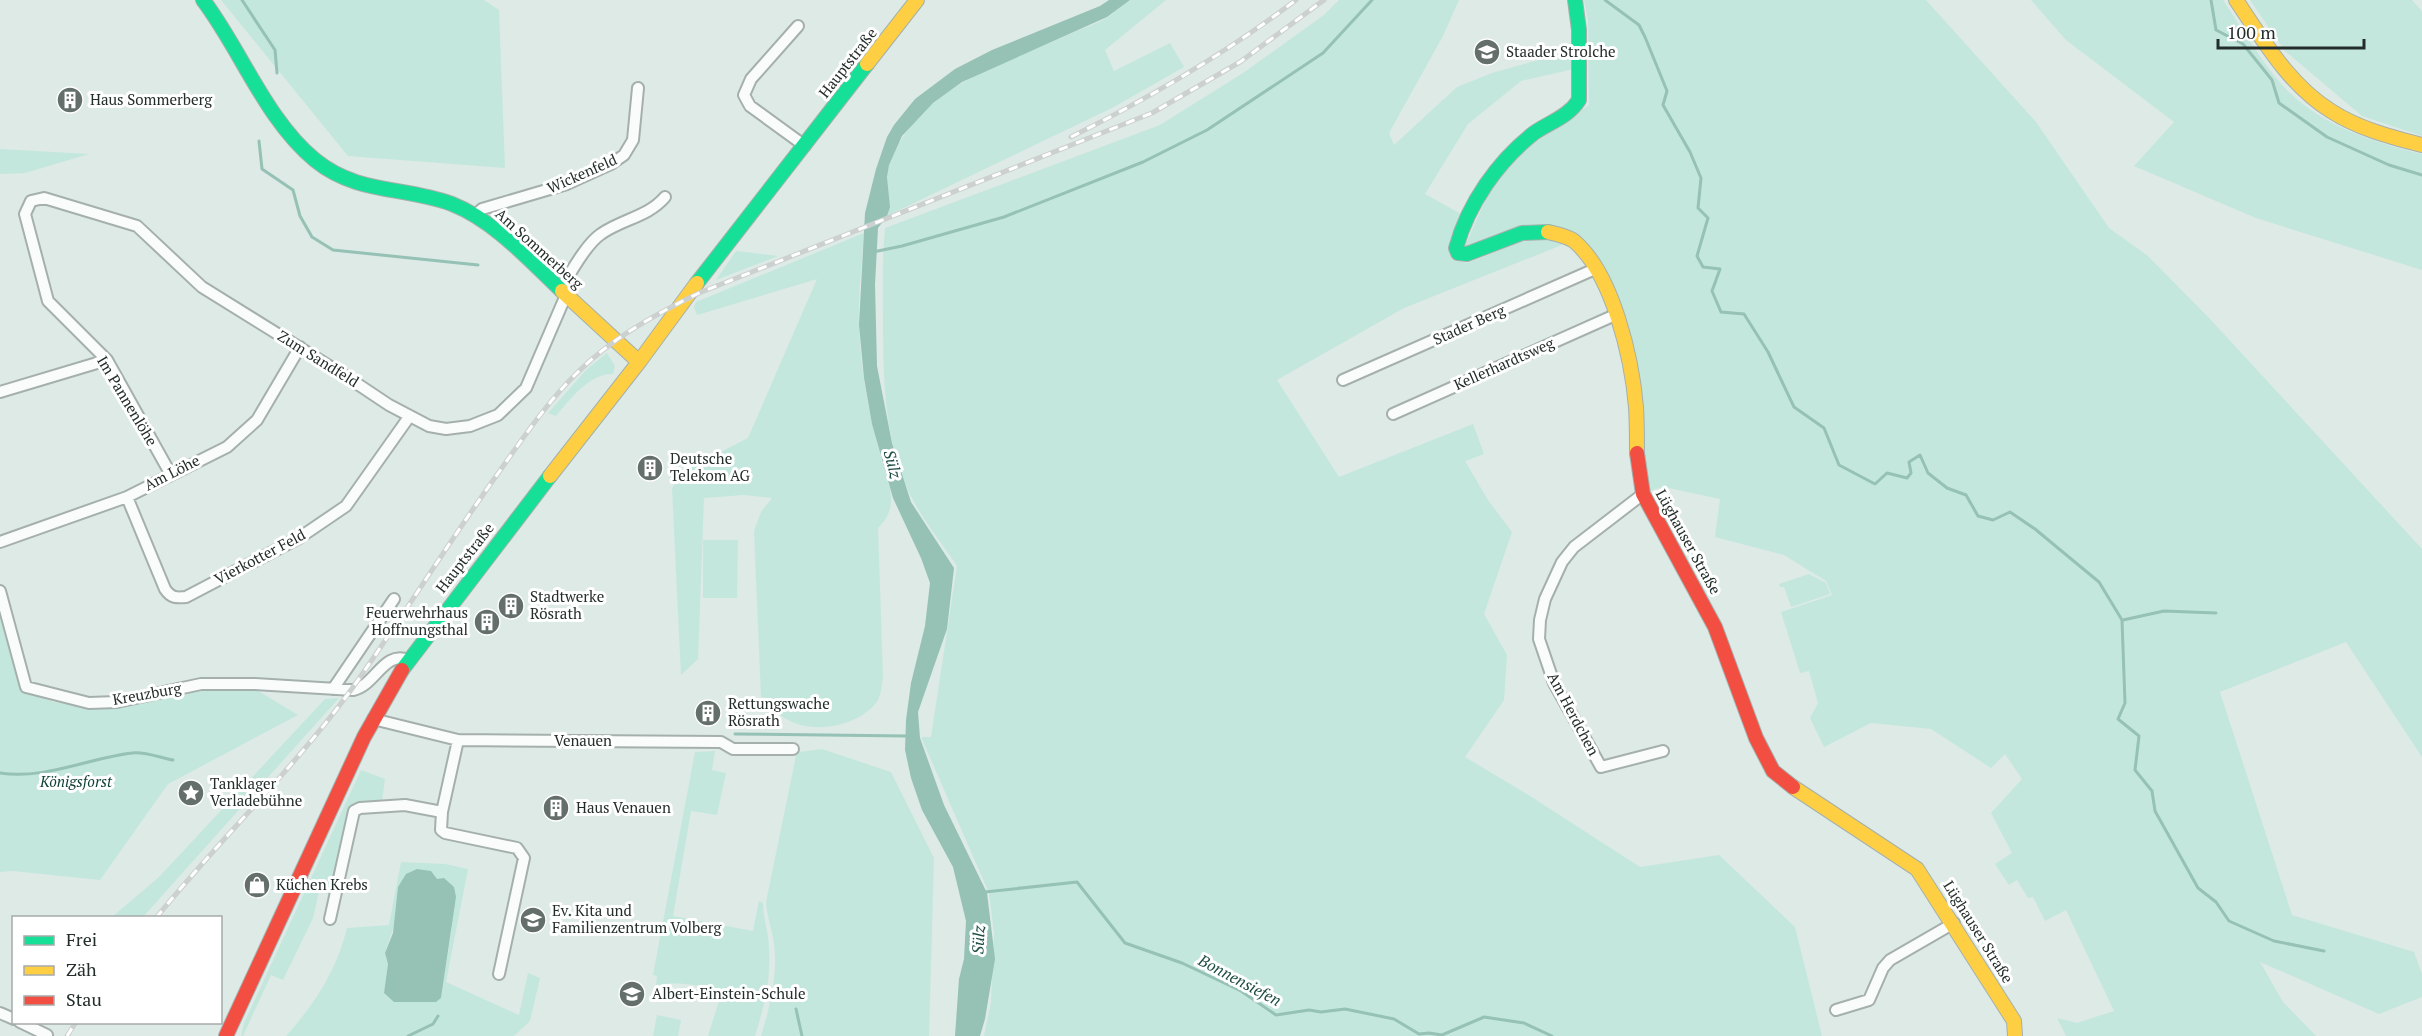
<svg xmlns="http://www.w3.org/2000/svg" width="2422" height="1036" font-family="'PT Serif',serif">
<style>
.green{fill:#c4e7dd;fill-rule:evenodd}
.water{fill:#96c1b5}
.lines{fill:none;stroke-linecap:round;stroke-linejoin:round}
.stream{stroke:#96c1b5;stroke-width:3}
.street-casing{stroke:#a5b0ac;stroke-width:14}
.fast-casing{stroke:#a5b0ac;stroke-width:16}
.slow-casing{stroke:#a5b0ac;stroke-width:16}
.jam-casing{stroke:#a5b0ac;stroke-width:16}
.street{stroke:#fafcfb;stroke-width:10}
.fast{stroke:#16e098;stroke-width:14}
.slow{stroke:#ffcf43;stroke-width:14}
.jam{stroke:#f24e42;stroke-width:14}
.rail-casing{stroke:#ccd0ce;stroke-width:5}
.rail{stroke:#fff;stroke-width:3;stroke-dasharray:9;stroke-linecap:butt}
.labels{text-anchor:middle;stroke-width:6;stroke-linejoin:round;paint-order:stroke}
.poi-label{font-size:15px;fill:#232d2a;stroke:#fff;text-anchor:start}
.street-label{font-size:15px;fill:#232d2a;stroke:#fff}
.park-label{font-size:15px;font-style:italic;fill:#124338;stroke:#fff}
.water-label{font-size:16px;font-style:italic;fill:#1d4d42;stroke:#fff}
</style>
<rect width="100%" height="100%" fill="#ddeae6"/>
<path class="green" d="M221,0H484L499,10L505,168L348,156Z
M1130,0H1166L1105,50L1114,71L1170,43L1184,67L1112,108L887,216C893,198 883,180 890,162C921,85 1002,65 1070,34C1083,28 1097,24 1108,17C1115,12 1122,5 1130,0Z
M1339,0H1459L1443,36L1389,133L1394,145L1457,87L1492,73L1571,51L1574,69L1521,81L1468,124L1425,194L1461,214C1455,228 1444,245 1452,260L1468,263L1530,238H1547L1562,245L1404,308L1277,380L1339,477L1473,424L1484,454L1465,461L1488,500L1512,532L1484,614L1507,655L1504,700L1465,757L1530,796L1640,867L1719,855L1795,927L1822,1036H984L991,1002L994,933L989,893L921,737H931L957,566C943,545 926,524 914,502C884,446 883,381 883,319C883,288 882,258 885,228L1160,125L1243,73L1324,15Z
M1584,0H1926L2036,122L2109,228L2148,256L2210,319L2422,549V757L2346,642L2220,692L2292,915L2414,952L2422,974V997L2379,1014L2260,962L2283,1002L2316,1036H2066L2057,1018L2077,1023L2114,1011L2066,910L2045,921L2033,897L2028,898L2017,880L2009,885L1995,864L2012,853L1991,813L2022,779L2005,754L1991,768L1931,729L1871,723L1824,747L1810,718L1818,703L1809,671L1800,673L1781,612L1832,595L1826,581L1784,555L1715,537L1720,499L1664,487L1648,491L1640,384L1631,335L1603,272L1571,232L1465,246L1488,194L1513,158L1589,105L1588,21Z
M2031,0H2223C2242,28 2266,70 2290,93C2325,127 2376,143 2422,154V270L2256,218L2134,166L2174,122L2066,40Z
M2250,0H2412L2422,11V136L2362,116L2285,51Z
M0,149L89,154L25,173L0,174Z
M864,233C862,263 858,294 859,324C860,376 872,428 887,478C893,498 894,512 878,528L883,677C882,684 881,694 878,700C855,734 785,739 767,698L761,697L754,531L761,512L772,498L744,495L704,498L698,659L681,675L672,488L684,471L748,438L817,279L697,315L694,307L696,302Z
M736,251L778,256L716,280Z
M607,353L615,366L613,374C590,373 570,399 556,416L548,413L587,369Z
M703,540H738L737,598H703Z
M1809,574L1826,583L1830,594L1791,607L1784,587H1780L1779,584Z
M0,609L24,691L53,702L90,707L201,690L255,689L298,715L168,784L100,880L13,871L0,872Z
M339,698L143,917H112L159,877L325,699Z
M822,749L891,772L934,858L929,1036H761C770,1007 778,974 774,944C772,929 767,917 766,902L796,756L799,752Z
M715,751L712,770L726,773L717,815L691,811L673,916L753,931L759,901L763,903C763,919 769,933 769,949C771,980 764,1007 755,1036H708L720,998C705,982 677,982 656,985L657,976L653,975L695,752Z
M361,770L385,779L382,802L350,806L341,838L330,894L319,892L313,918L283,980L271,975L243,1036H241L244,1023Z
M401,862L445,864L468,869L446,982L519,1015L528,973L540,978L530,1021L514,1036H286C314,1005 337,970 347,928L389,925ZM395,923L452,927L441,998L436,1002H394L384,993L388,964L385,953Z
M657,1015L681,1020L678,1036H653Z"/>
<path class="water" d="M1109,0H1130L1107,17L962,82L933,103L902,136L889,165L887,177L890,207L887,216L878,228L875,285L877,366L892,443L911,502L954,568L947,629L918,712L920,738L944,805L987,893L995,959L985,1019L980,1036H955L959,979L964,959L966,921L953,867L922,810L911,778L905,750L906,720L911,683L925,626L930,583L921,558L893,498L872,424L864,378L859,325L865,213L876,169L887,137L894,125L915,99L955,69L992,50L1100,6Z
M417,869L431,871L437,879L444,878L454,887L456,897L441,998L436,1002H394L384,993L388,964L385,953L393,933L398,887L406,874Z"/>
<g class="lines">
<path class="stream" d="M242,0L275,50L277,73
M1605,0L1639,25L1645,37L1667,91L1663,105L1690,152L1701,178L1698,208L1708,218L1697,256L1703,267L1720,269L1712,291L1721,312L1744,314L1768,352L1794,407L1824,428L1839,465L1875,484L1887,473L1907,478L1911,473L1909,462L1920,455L1928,473L1947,488L1966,495L1978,516L1993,520L2010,512L2035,529L2099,582L2122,620L2125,703L2118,719L2139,736L2135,770L2152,791L2155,811L2198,888L2216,902L2229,921L2274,941L2324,951
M2211,0L2216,30L2243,44L2272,80L2279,103L2327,137L2389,165L2422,175
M259,141L262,169L293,190L300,216L312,237L333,250L478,265
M873,252L902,246L1004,217L1143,162L1207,130L1323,53L1372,0
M2123,620L2164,611L2216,613
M735,734L907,736
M0,773C44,780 89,758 132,753C144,751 161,758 173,760
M985,892L1077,882L1125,943L1182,963L1241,991L1276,1015L1309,1010L1321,1012L1345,1009L1394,1019L1419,1034L1429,1033L1442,1035L1484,1017L1524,1023L1552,1036
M796,1009L802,1036
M408,1036L433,1024L438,1016"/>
<defs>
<path id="street" d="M798,26L751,79L744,95L750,106L805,146
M475,215L482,209L567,184L611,164L624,155L633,140L638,88
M560,290C570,274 586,244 601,234C622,219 648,217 665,197
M1343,380L1595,269
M0,392L107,360
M1393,414L1615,315
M170,473L107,360L48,301L25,214L31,201L44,198L137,226L202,287L350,379L389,405L429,426L446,429L470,426L498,415L526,388L566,295
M1643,494L1574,547L1562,562L1545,599L1540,620L1539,639L1554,683L1601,767L1663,751
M127,497L165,589C171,598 176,598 186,597L299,538L346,506L409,417
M0,542L127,497L227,447L257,420L300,347
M0,591L26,687L89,703L117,702L201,684H255L353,690C375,686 384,650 408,660
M333,689L394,599
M373,719L458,740L721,742L733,749H793
M458,740L442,812L441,830L445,833L517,848L524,858L499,974
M330,919L354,811L360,808L405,805L442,812
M1836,1010L1869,1000L1883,968L1890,960L1954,923
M0,1013L14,1019
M20,1022L47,1035"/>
<path id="fast" d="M203,0C241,50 266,120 315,160C358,195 405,186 452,204C495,221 529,260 562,291
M1548,232L1522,233L1467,254L1458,253L1456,248C1468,204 1498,161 1534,133C1550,122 1568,117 1579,100V30L1575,0
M697,283L867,64
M402,670L550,476"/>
<path id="slow" d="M2236,0C2263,40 2289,85 2331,111C2359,129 2391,137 2422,145
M867,64L917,0
M1548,232C1557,234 1567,236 1574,241C1613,274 1632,359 1636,407C1637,422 1637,438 1637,453
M562,291L639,362
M550,476L639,362L697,283
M1793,787L1917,869L2014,1021L2015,1036"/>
<path id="jam" d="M1637,453L1643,494L1715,627L1756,738L1773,771L1793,787
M226,1036L364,737L402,670"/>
</defs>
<use href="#street" class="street-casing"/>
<use href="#fast" class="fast-casing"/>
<use href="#slow" class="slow-casing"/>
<use href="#jam" class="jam-casing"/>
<use href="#street" class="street"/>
<use href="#fast" class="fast"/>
<use href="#slow" class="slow"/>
<use href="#jam" class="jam"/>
<defs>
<path id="rail" d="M1071,137C1151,97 1225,54 1296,0
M156,918C219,840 292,771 351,690C402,618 448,543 499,472C523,438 548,401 578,372C612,338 656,314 699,293L1152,113L1240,62L1324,0
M67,1036L76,1022"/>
</defs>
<use href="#rail" class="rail-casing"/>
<use href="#rail" class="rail"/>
</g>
<defs>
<symbol id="school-disc" viewBox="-11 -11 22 22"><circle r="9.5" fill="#646f6c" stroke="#fff"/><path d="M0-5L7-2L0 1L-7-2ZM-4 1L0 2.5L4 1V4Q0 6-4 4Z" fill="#fff"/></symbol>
<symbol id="building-disc" viewBox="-11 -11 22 22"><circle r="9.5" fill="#646f6c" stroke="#fff"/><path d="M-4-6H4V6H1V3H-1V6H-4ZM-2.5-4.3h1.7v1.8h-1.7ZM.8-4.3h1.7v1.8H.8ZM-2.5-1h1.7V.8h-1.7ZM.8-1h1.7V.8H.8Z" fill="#fff"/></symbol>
<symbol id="sight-disc" viewBox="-11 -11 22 22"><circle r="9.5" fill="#646f6c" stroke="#fff"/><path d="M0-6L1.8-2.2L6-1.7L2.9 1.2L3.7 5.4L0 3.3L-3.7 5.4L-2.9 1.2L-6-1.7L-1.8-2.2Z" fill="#fff"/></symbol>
<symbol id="shop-disc" viewBox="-11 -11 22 22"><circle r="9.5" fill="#646f6c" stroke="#fff"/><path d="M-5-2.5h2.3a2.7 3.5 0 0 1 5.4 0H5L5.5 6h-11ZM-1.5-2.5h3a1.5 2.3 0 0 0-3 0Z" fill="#fff"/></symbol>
</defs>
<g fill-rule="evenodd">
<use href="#school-disc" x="1472" y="37" width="30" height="30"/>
<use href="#building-disc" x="55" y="85" width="30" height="30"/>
<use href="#building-disc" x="635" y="453" width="30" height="30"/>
<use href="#building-disc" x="496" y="591" width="30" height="30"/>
<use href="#building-disc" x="472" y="607" width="30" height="30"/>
<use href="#building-disc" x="693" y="698" width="30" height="30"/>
<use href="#sight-disc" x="176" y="778" width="30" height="30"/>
<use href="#building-disc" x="541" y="793" width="30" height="30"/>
<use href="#shop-disc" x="242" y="870" width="30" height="30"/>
<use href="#school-disc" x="518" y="905" width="30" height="30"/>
<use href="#school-disc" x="617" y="979" width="30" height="30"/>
</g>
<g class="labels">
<g class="poi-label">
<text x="1506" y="57">Staader Strolche</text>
<text x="90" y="105">Haus Sommerberg</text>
<text x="670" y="464">Deutsche<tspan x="670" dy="17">Telekom AG</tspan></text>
<text x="530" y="602">Stadtwerke<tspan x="530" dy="17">Rösrath</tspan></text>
<text x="468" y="618" text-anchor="end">Feuerwehrhaus<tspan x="468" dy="17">Hoffnungsthal</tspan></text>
<text x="728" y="709">Rettungswache<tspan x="728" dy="17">Rösrath</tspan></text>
<text x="210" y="789">Tanklager<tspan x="210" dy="17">Verladebühne</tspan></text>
<text x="576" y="813">Haus Venauen</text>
<text x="276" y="890">Küchen Krebs</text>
<text x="552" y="916">Ev. Kita und<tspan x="552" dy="17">Familienzentrum Volberg</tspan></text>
<text x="652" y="999">Albert-Einstein-Schule</text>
</g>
<g class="street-label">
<text transform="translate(848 63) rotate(-52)" y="5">Hauptstraße</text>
<text transform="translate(582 174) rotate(-24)" y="5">Wickenfeld</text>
<text transform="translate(539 249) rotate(42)" y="5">Am Sommerberg</text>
<text transform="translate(1469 325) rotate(-24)" y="5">Stader Berg</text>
<text transform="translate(318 359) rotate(32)" y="5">Zum Sandfeld</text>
<text transform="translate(1504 364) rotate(-24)" y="5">Kellerhardtsweg</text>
<text transform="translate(127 401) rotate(59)" y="5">Im Pannenlöhe</text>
<text transform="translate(172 473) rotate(-27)" y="5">Am Löhe</text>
<text transform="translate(1688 542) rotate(61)" y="5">Lüghauser Straße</text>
<text transform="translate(260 557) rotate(-28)" y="5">Vierkotter Feld</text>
<text transform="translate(465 558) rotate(-52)" y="5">Hauptstraße</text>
<text transform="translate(147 694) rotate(-10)" y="5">Kreuzburg</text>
<text transform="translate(1573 714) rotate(62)" y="5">Am Herdchen</text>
<text x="583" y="746">Venauen</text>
<text transform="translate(1978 932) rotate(58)" y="5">Lüghauser Straße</text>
</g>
<g class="park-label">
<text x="76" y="787">Königsforst</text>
</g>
<g class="water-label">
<text transform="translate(893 464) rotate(75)" y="6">Sülz</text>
<text transform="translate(978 940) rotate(-87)" y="6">Sülz</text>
<text transform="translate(1240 980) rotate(28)" y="6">Bonnensiefen</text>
</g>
</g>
<rect x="12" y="916" width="210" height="108" fill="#ffffff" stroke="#a7abaa" stroke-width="1.5"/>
<rect x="24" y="936" width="30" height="9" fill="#16e098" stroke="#a7abaa" stroke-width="1.5"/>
<text x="66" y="946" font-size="18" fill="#232d2a">Frei</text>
<rect x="24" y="966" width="30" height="9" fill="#ffcf43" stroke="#a7abaa" stroke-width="1.5"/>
<text x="66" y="976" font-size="18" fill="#232d2a">Zäh</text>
<rect x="24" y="996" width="30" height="9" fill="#f24e42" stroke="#a7abaa" stroke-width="1.5"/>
<text x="66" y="1006" font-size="18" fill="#232d2a">Stau</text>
<path d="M2218 39v9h146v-9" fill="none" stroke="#232d2a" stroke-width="3"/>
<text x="2227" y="39" font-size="18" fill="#232d2a" stroke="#ffffff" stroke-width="4.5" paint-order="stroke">100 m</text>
</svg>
